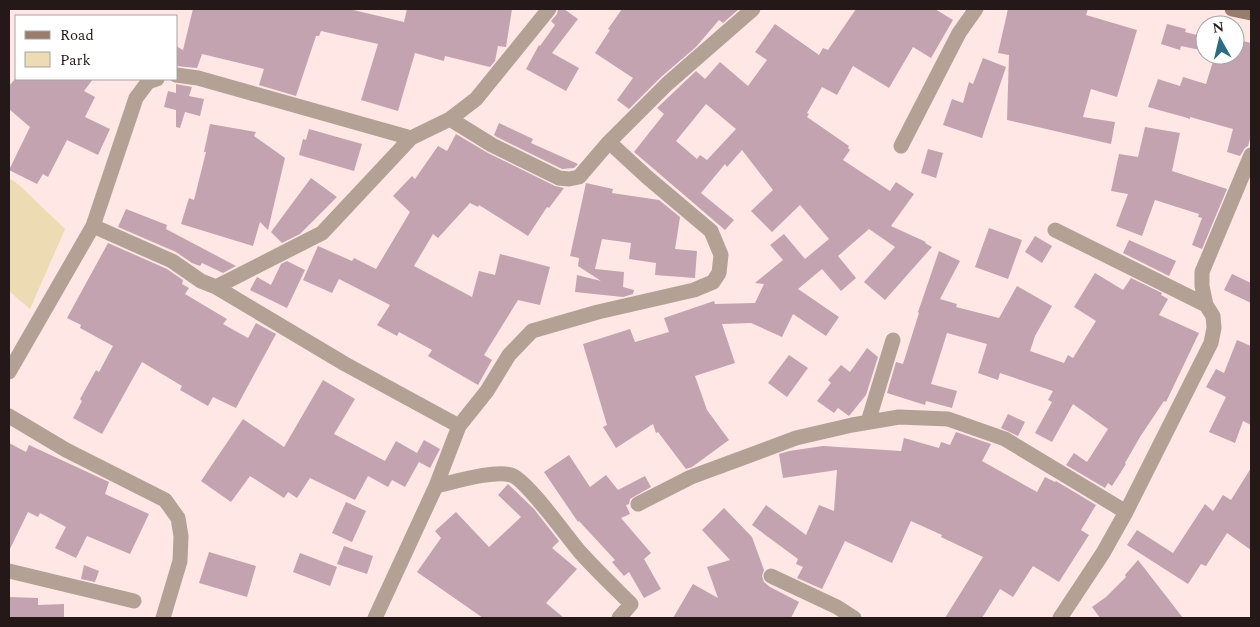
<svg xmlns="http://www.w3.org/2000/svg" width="1260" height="627" font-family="Spectral,serif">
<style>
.green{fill:#eddbb3}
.building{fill:#c3a3b0;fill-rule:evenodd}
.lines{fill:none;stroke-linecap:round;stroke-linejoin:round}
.street{stroke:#b4a196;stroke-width:15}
.secondary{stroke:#987d6c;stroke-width:15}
</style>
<rect width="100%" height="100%" fill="#fee7e5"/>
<path class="green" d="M9,178L18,184L65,229L30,309L9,291Z"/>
<path class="building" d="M193,9H349L404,22L407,9H512L506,47L498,46L495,61L490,67L445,56L444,61L415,53L398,111L361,100L378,44L321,31L319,36H316L296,96L259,85L264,69L202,54L197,68L176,66V46L183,50Z
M558,9H564L578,19L552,53L579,68L566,91L526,69L539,45L540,46L555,25L551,21L557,14Z
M622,9H739L723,23L719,20L696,47L661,77L629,109L617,100L633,78L595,53L610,30L608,29Z
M856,9H935L953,20L931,58L913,47L889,88L853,66L837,95L822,87L807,113L809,114L807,117L849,146L848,148L850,150L843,160L890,191L896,182L914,194L891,226L926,242L925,243L932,247L885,300L864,282L895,247L869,229L838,256L856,278L841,291L822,269L798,289L839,317L826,336L793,314L782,337L751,323L722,324L735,363L695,376L707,410L729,440L692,467L686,469L658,432L656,433L653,424L616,448L603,427L607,425L583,344L630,329L635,342L669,332L664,318L714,301L715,304L755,303L764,284L755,283L783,260L770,245L784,234L805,259L829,239L800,205L772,232L751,211L773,190L742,150L727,167L725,164L701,193L734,220L725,230L634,152L664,114L657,108L696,71L705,79L720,62L748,86L767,60L755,52L775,24L819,55L823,48L828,50ZM706,104L736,129L707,160L700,155L697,159L676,141Z
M1008,9H1088L1086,15L1137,30L1117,97L1091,89L1083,117L1115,122L1111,144L1007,120L1009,55L998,53Z
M1167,24L1186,29L1185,32L1205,37V51L1181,46L1180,50L1161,44Z
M1235,39L1251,43V135L1248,146L1245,148L1240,156L1227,152L1233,129L1190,117V119L1184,117L1148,107L1158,79L1180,86L1183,77L1206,84L1215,55H1235Z
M983,58L1006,67L982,138L943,125L952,99L963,103L969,82L973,84Z
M15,79H93L84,91L95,97L85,117L110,129L98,155L67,140L48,177L43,174L37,184L9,170L30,127L9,109V86Z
M176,84L192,87L189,96L204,99L200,116L185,112L180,128L176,127V110L164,107L168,91L176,93Z
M499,123L533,139L531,143L578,164L574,168L562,169L497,137L494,135Z
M210,124L256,132L254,136L285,158L268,230L260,222L253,246L181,224L189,198L194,200L206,152H204Z
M1145,127L1180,133L1172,171L1227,189L1202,249L1192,245L1202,218L1198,217L1199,214L1155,200L1142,236L1116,226L1128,194L1111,191L1119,154L1138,157Z
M309,129L362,144L354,171L299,155L303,139L306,140Z
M456,134L488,153L555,186L564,188L549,208L547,207L528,236L479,205L478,207L470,203L438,238L433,234L414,266L472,297L479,271L495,275L500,254L550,267L540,305L518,300L484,355L492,360L478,385L428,356L432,350L399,332L397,336L377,325L390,305L339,279L332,293L303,280L318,246L352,261L354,258L376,269L410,212L393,196L412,176L415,179L438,146L447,151Z
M928,149L943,153L936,178L921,173Z
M311,178L337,197L300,234L282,243L271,232Z
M586,183L613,189L612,193L659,200L680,217L675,249L697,251L695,278L655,275L656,263L629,259L631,243L602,239L595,269L624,272L623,287L634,290L633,294L623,297L575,292L577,275L601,281L578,266L579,258L570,256Z
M126,209L167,225L166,229L236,266L223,273L202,263L200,266L192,263L176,252L118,227Z
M989,228L1022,240L1008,279L975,267Z
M1035,236L1052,246L1042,263L1025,252Z
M1129,240L1176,261L1169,276L1123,253Z
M108,243L167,269L183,280L182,284L189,288L185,294L227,319L223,324L248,338L256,323L276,334L236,408L213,397L208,406L180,390L182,386L142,362L102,434L73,418L82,401L80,399L96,370L99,372L113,346L80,328L81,325L67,318Z
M939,251L960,261L940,299L957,304L956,307L999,318L1017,286L1052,306L1035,336L1030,351L1064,363L1068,355L1073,358L1096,321L1074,307L1095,273L1123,290L1131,278L1162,293L1161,295L1168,299L1159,315L1199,333L1166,402L1164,401L1140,437L1125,463L1126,464L1112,486L1108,483L1105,488L1066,465L1074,453L1087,462L1108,429L1073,404L1052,442L1035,433L1052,402L1048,400L1053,391L1000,373L998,380L978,373L987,344L947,333L931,384L957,391L952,408L926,401L925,405L887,393L896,362L903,364L919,313L918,312Z
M287,261L305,270L287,308L250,290L257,277L271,285L281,264Z
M1232,274L1251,283V303L1224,290Z
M1237,340L1251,346V425L1243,421L1235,443L1209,432L1226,397L1206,387L1216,369L1224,373Z
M867,348L878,357L866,395L849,416L838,408L834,413L817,401L831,383L828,380L841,365L850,372Z
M789,355L808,368L787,397L768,383Z
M323,380L355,399L334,434L385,461L396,441L417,453L424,440L440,449L430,468L419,462L405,487L392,480L388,487L368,476L355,500L310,478L297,498L288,492L284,498L250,476L231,502L201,481L243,419L284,447Z
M1008,414L1025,422L1018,436L1001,428Z
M956,432L991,444L982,461L1037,492L1045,477L1055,482L1056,481L1096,505L1081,530L1089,535L1059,582L1033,566L1013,597L1000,589L982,618H945L983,557L941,537L942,535L911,521L892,563L845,541L822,589L797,578L803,567L796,564L798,559L752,525L766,505L806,535L819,505L834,511L837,470L783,478L779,454L789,451L823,446L901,451L904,438L939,448L941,442L950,445Z
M9,443L26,452L29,445L109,482L105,494L149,514L130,554L87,536L76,558L55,548L66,527L40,513L38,517L28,512L9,551Z
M569,455L590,487L606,475L618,490L645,476L651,487L630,499L629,504L626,505L630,514L621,518L651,553L644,559L661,589L644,598L629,572L624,576L612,562L615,560L579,521L578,522L544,472Z
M1251,468V550L1227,533L1206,566L1201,564L1188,584L1127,545L1137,530L1173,553L1205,504L1213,511L1223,495L1231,500Z
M508,484L534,509L559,541L552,548L577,569L546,603L564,618H483L417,572L441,538L435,531L456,512L489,547L521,517L498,495Z
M346,502L366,511L352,542L332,533Z
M724,508L752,537L764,570L762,576L764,582L770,587L799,602L791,618H673L693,584L718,598L707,567L730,560L702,530Z
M344,546L373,556L367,574L337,564Z
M209,552L256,566L247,597L199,583Z
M300,553L337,567L330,586L293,572Z
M1138,560L1183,618H1100L1092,607L1106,597L1126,577L1125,575Z
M84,565L99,571L95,582L81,579Z
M9,597L38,598V605L64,604V618H9Z"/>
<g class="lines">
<path class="street" d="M176,75L198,78L411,138
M450,119L492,145L559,178L569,179L579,177L609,142L667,84L753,9
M901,146L959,33L976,9
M93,226L172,261L201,281L216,287L322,233L411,138L450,119L476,99L549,9
M1055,230L1206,305
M216,287L345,364L459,426
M9,372L93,226L136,98L148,82L157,79
M9,416L66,450L165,500L178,518L181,536L180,561L163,618
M868,422L893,340
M436,486C455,482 493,470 511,475C526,479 567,537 580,552C596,570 614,587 631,604L619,618
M638,504L691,477L796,438L852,425L899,417L948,419L1005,439L1126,512
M9,571L134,601
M771,576L837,607L854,618
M375,618L436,486L459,426L487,391L509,355L532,331L598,312L694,290L713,282L719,273L721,255L711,231L647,177L609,142
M1060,618L1103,553L1126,512L1211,343L1214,328L1213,316L1206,305L1202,286V272L1251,155"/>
<path class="secondary" d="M1232,9L1251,13"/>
</g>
<rect width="1260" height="627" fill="none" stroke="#251818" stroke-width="20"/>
<rect x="15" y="15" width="162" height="65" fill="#ffffff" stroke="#a8a3a3"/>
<rect x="25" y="31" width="25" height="8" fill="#987d6c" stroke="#a8a3a3"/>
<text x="60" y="40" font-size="15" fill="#251818">Road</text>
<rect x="25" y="52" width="25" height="15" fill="#eddbb3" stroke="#a8a3a3"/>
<text x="60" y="65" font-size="15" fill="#251818">Park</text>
<g transform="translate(1220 40) rotate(352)"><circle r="24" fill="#ffffff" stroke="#a8a3a3"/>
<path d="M0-4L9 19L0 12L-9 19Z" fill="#2c6c80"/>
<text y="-8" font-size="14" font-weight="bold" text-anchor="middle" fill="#251818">N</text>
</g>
</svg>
